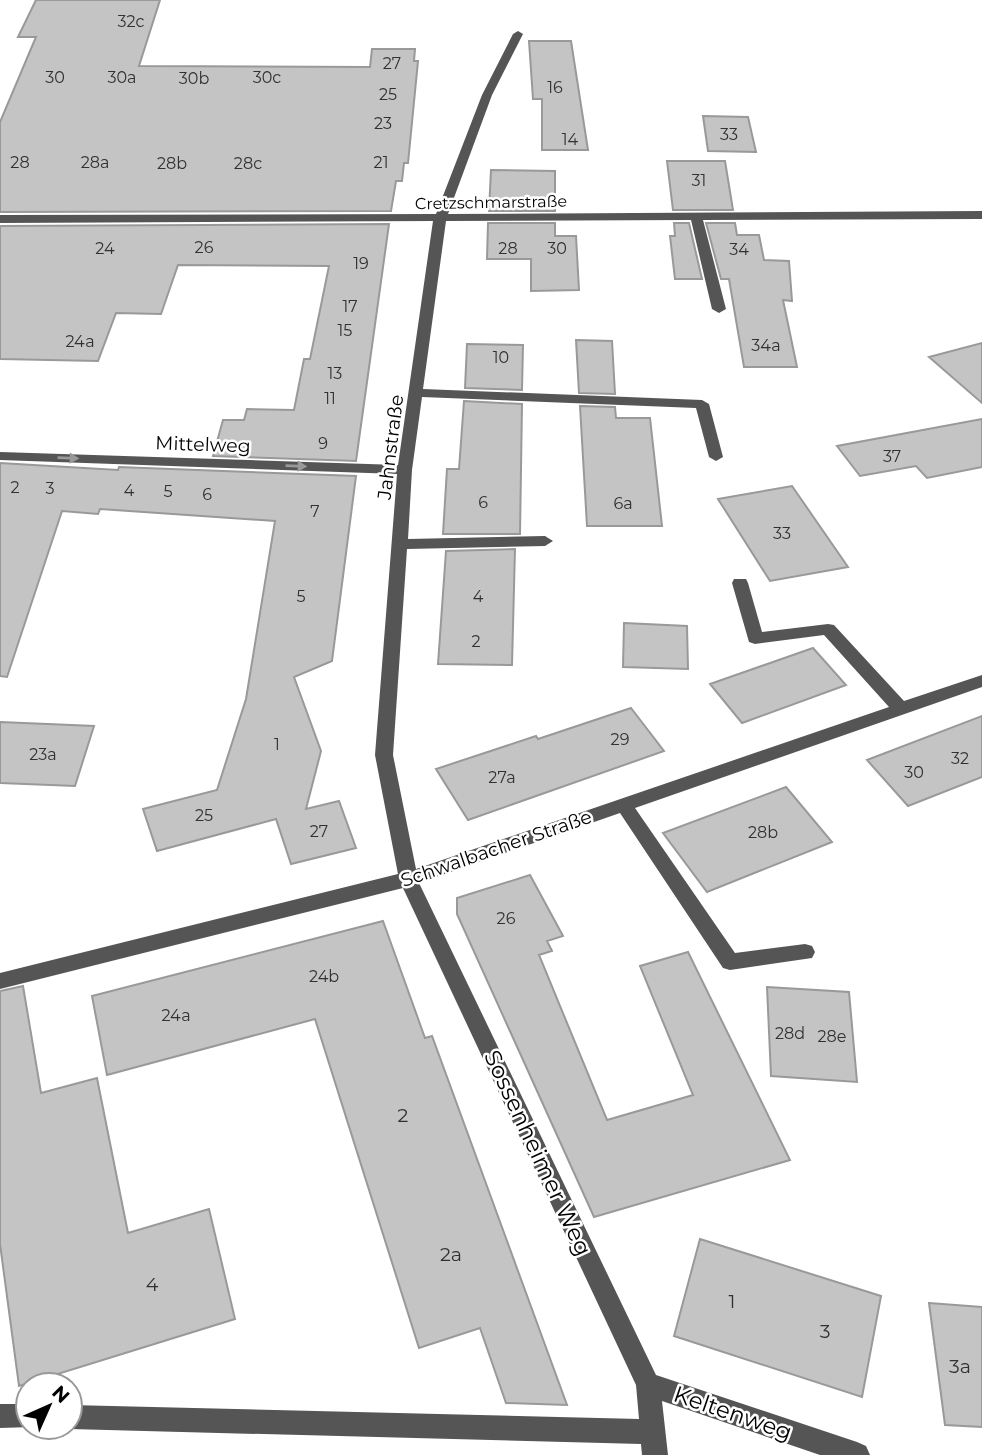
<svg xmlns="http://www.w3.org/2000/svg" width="982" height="1455" font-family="Montserrat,sans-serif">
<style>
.building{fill:#c4c4c4;stroke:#999;stroke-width:2}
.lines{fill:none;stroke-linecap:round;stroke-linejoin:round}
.minor{fill:#555;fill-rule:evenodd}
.oneway{fill:#999}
.labels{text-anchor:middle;stroke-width:5;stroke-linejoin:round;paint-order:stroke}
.number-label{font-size:16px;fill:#313131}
.far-street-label{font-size:16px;fill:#000;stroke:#fff}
.street-label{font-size:19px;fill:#000;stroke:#fff}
.near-number-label{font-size:19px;fill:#313131}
.near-street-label{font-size:23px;fill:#000;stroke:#fff}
</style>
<rect width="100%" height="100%" fill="#fff"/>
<path class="building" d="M36,0H160L139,66L370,67L372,49H415L414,61H418L408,163H404L402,181H396L391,211L0,212V122L36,37H18Z
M529,41H571L588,150H542V99H533Z
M703,116L748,117L756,152L708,151Z
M667,161H725L733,210H673Z
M491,170L555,171V211H489Z
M488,223H555V236H576L579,290L531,291V259H487Z
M674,223H689L702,279H675L670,236H675Z
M706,223H735L737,235H759L764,260L789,261L792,301L783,300L797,367H744L729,279H721Z
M389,224L356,461L213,456L223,420H244L247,409L294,410L304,359H310L329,266L178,265L161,314L116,313L98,361L0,359V226Z
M576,340L612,341L615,394L579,393Z
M982,343V403L929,357Z
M467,344L523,345L522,390L465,388Z
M464,401L522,404L520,534H443L447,469H459Z
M580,406L615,407L616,418H650L662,526H587Z
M982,419V467L927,478L916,466L860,476L837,446Z
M0,463L118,470L119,467L356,476L332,661L294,677L321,751L306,809L339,801L356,848L291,864L276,819L157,851L143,809L217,790L246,699L275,521L100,509L98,514L62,511L7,677L0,676Z
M792,486L848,567L770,581L718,499Z
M515,549L512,665L438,664L446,551Z
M624,623L687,626L688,669L623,667Z
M813,648L846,685L742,723L710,684Z
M631,708L664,751L468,820L436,769L536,736L538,739Z
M982,716V777L908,806L867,760Z
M0,722L94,726L75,786L0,783Z
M786,787L832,842L707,892L663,833Z
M530,875L563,936L547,941L552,951L539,955L607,1120L693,1095L640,966L688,952L790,1160L594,1217L457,914V898Z
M383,921L425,1038L432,1036L567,1405L506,1403L480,1328L419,1348L315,1019L107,1075L92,996Z
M23,986L41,1093L97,1078L128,1233L209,1209L235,1319L19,1386L0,1244V991Z
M767,987L849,992L857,1082L771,1076Z
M700,1239L881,1296L862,1397L674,1336Z
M929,1303L982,1307V1427L945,1425Z"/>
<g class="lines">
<path class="minor" d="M518,31L523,34L492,95L448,214L982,211V219L703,220L726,309L719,313L712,309L691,220L446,221L423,389L702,400L709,404L723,457L716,461L709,457L696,408L422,397L412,470L408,539L545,536L553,541L545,546L407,549L393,755L416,869L889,707L824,635L755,644L749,642L732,583L734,579H746L748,583L762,632L828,624L834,625L904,701L982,675V687L635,808L735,953L805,944L812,946L815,952L812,958L730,970L723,968L620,813L419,883L656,1375L857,1442L866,1446L870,1455H820L662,1401L668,1455H642L641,1444L70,1429L64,1427H70V1405L639,1419L636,1385L403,888L0,989V973L398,874L375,755L397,474L0,460V452L398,465L433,221L0,223V215L436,214L482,95L513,34Z
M0,1404H28V1427H31L0,1428Z"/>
</g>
<defs><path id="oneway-solid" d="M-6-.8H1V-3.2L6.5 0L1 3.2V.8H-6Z" transform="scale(1.75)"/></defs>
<g class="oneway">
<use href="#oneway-solid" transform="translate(68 458) rotate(2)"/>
<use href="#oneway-solid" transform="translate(296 466) rotate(2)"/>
</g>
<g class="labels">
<g class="number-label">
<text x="131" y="27">32c</text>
<text x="392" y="69">27</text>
<text x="55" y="83">30</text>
<text x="122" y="83">30a</text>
<text x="267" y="83">30c</text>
<text x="194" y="84">30b</text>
<text x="555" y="93">16</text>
<text x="388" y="100">25</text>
<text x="383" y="129">23</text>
<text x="729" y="140">33</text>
<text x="570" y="145">14</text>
<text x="20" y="168">28</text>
<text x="95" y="168">28a</text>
<text x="381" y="168">21</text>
<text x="172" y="169">28b</text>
<text x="248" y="169">28c</text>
<text x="699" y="186">31</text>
<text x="204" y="253">26</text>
<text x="105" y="254">24</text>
<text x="508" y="254">28</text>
<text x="557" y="254">30</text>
<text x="739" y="255">34</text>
<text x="361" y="269">19</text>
<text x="350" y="312">17</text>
<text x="345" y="336">15</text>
<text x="80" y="347">24a</text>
<text x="766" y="351">34a</text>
<text x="501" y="363">10</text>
<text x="335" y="379">13</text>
<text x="330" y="404">11</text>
<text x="323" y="449">9</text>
<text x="892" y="462">37</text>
<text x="15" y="493">2</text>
<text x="50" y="494">3</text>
<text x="129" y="496">4</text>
<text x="168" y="497">5</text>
<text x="207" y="500">6</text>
<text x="483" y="508">6</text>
<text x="623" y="509">6a</text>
<text x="315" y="517">7</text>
<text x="782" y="539">33</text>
<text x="301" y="602">5</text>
<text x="478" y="602">4</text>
<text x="476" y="647">2</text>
<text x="620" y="745">29</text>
<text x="277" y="750">1</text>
<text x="43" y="760">23a</text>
<text x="960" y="764">32</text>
<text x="914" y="778">30</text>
<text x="502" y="783">27a</text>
<text x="204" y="821">25</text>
<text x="319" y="837">27</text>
<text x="763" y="838">28b</text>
<text x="506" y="924">26</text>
<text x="324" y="982">24b</text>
<text x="176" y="1021">24a</text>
<text x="790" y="1039">28d</text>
<text x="832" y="1042">28e</text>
</g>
<g class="far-street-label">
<text transform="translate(491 202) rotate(-1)" y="6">Cretzschmarstraße</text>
</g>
<g class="street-label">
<text transform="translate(203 444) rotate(2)" y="7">Mittelweg</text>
<text transform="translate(390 447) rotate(-83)" y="7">Jahnstraße</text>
<text transform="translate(496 848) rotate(-19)" y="7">Schwalbacher Straße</text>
</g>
<g class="near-number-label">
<text x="403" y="1122">2</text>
<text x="451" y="1261">2a</text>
<text x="152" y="1291">4</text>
<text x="732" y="1308">1</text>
<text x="825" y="1338">3</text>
<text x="960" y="1373">3a</text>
</g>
<g class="near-street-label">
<text transform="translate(538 1153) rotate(65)" y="8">Sossenheimer Weg</text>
<text transform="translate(733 1413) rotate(19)" y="8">Keltenweg</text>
</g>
</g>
<g transform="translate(49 1406) rotate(45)"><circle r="33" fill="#ffffff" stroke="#999999" stroke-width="2"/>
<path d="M0-5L12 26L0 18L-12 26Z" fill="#000000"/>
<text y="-10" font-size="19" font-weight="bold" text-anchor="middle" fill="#000000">N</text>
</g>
</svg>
